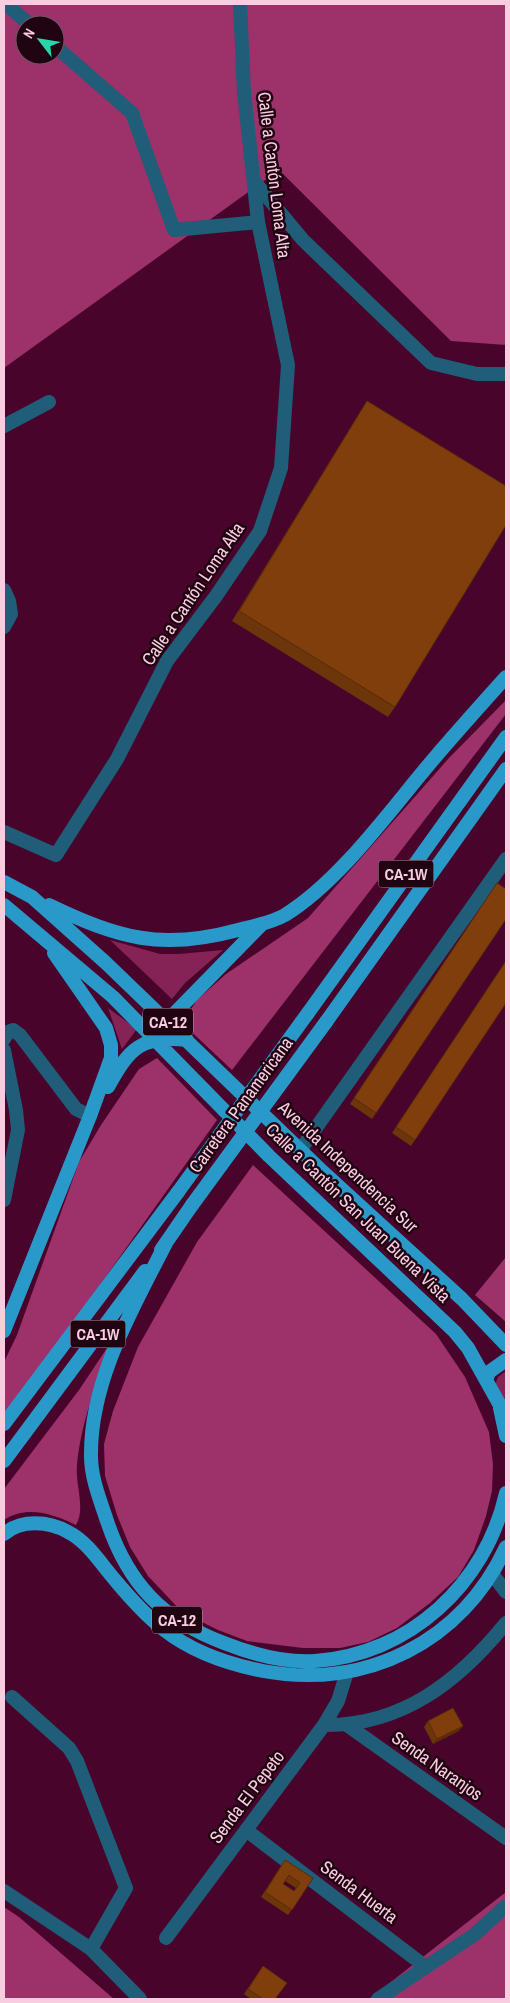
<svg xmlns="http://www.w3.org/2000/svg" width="510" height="2003" font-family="'Archivo Narrow',sans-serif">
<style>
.green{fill:#852357}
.forest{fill:#9d3169;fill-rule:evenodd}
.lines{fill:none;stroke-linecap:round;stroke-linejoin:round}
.minor{stroke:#1f5d79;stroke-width:14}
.tertiary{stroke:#1f5d79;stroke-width:14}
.trunk{stroke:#2899c8;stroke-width:14}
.trunk-bridge{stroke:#2899c8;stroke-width:14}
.wall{fill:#6d350a;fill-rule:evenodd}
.shaded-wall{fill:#592b08}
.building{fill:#7f3e0c;stroke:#592b08;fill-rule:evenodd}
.labels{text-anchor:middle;stroke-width:5;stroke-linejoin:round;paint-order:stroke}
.shield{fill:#200412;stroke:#b791a2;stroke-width:1}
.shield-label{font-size:16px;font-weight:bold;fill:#f8cddf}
.street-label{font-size:18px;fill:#f8cddf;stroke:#200412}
</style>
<rect width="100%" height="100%" fill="#49042c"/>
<path class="green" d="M110,940L160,954H179L223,950L185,983L172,999Z
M108,1008L137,1029L122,1049Z
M506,1371V1409L495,1385L498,1377Z"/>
<path class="forest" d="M4,4H506V345L451,341L279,170L4,368ZM25,25H55V55H25Z
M506,700V714L232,1070L182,1023L197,1000L226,974L308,918L449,758Z
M157,1058L217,1120L4,1420V1362L17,1335L79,1162L101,1125L139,1069Z
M253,1165L436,1334L465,1377L489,1432L493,1464L492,1491L486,1516L474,1550L458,1577L430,1603L397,1628L368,1642L340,1648H303L247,1641L218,1630L182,1612L148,1576L130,1547L117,1515L105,1476L104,1444L113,1411L138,1347L197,1242Z
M506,1257V1322L475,1295Z
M111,1342C97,1383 81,1422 77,1465C75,1485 86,1508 76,1525C53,1514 27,1505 4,1520V1489L79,1390Z
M506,1892V1999H369Z
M4,1907L19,1917L114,1999H4Z"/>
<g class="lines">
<path class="minor" d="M6,4L30,25
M55,46L132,113L174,230L258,222
M254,181L303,240L431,363L477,374H506
M4,426L49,402
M4,590L9,601L11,614L4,627
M4,1039L8,1032L13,1030L20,1035L76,1109L90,1116
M4,1050L16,1110L18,1130L4,1200
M301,1149L506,859
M493,1575L506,1592
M12,1697L69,1748L77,1761L126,1888L91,1949
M324,1725C402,1726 459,1681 506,1623
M347,1725L506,1838
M246,1830L426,1967
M4,1891L91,1949L140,1999
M166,1938L324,1725L338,1701L347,1672"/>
<path class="tertiary" d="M4,832L56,855L117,759L167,661L216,596L260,531L281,468L288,365L258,222L244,92L240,4
M378,1999L474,1935L506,1906"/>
<path class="trunk" d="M4,882L32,897L106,963L323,1172L462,1299L506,1345
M4,905L113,997L269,1156L455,1332L468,1348L506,1416
M49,905C118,938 161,951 238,930C254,926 271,923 285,915C338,882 386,816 426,768C452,737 479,707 506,677
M308,1013L506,737
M326,1022L506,769
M168,1033L172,1016L262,924
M108,1087C129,1048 142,1035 187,1040
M166,1243C133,1308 90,1380 91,1456C91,1478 100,1500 107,1521C128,1584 163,1620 224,1643C252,1654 284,1663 315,1661C409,1655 486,1584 506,1493
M161,1250L192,1205
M4,1331L90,1116L111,1058V1045L106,1028L54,953
M486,1380L489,1372L506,1360
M500,1408L506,1436
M4,1424L178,1192
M4,1461L145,1271
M4,1534C21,1519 49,1521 68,1532C88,1542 101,1564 115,1580C130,1598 145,1615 163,1629C192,1652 227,1664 263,1671C366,1690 462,1642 506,1547"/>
<path class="trunk-bridge" d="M178,1192L308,1013
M192,1205L326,1022"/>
</g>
<path class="wall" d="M367,401L395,707L388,717L232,621L360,412Z
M497,883L506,919L372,1119L350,1104Z
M506,961L415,1140L411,1146L392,1133Z
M428,1721L459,1731L433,1744L424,1727Z
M285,1860L313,1878L288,1915L261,1897ZM285,1881L296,1888L294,1891L283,1884Z
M263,1966L275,1999H251L244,1994Z"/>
<path class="shaded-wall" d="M463,1726L459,1731L433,1744L437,1739Z"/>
<path class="building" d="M367,401L506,486V525L395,707L239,611Z
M497,883L506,889V919L376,1113L354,1098Z
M506,961V1003L415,1140L396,1127Z
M453,1708L463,1726L437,1739L428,1721Z
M285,1860L313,1878L292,1910L265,1892ZM289,1875L300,1883L294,1891L283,1884Z
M263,1966L287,1983L275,1999H263L248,1989Z"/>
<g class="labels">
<g class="shield">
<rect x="378.5" y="860.5" width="55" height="27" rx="4"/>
<rect x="143" y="1008.5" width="50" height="27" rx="4"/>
<rect x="70.5" y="1320.5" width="55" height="27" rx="4"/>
<rect x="152" y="1606.5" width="50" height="27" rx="4"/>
</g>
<g class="shield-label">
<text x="406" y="880">CA-1W</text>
<text x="168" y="1028">CA-12</text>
<text x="98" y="1340">CA-1W</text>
<text x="177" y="1626">CA-12</text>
</g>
<g class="street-label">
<text transform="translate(274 175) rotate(83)" y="6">Calle a Cantón Loma Alta</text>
<text transform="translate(193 594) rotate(-56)" y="6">Calle a Cantón Loma Alta</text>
<text transform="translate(241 1105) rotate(-54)" y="6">Carretera Panamericana</text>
<text transform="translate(348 1167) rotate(43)" y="6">Avenida Independencia Sur</text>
<text transform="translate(358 1213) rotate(44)" y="6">Calle a Cantón San Juan Buena Vista</text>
<text transform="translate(437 1766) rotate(35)" y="6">Senda Naranjos</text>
<text transform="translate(247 1797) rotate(-53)" y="6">Senda El Pepeto</text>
<text transform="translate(359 1892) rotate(37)" y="6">Senda Huerta</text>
</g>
</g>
<rect width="510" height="2003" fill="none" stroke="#f8cddf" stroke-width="10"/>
<g transform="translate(40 40) rotate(301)"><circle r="24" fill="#200412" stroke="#765464"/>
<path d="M0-4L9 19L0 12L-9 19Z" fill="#29d5ad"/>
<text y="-8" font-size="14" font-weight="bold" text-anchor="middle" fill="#f8cddf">N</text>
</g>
</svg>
